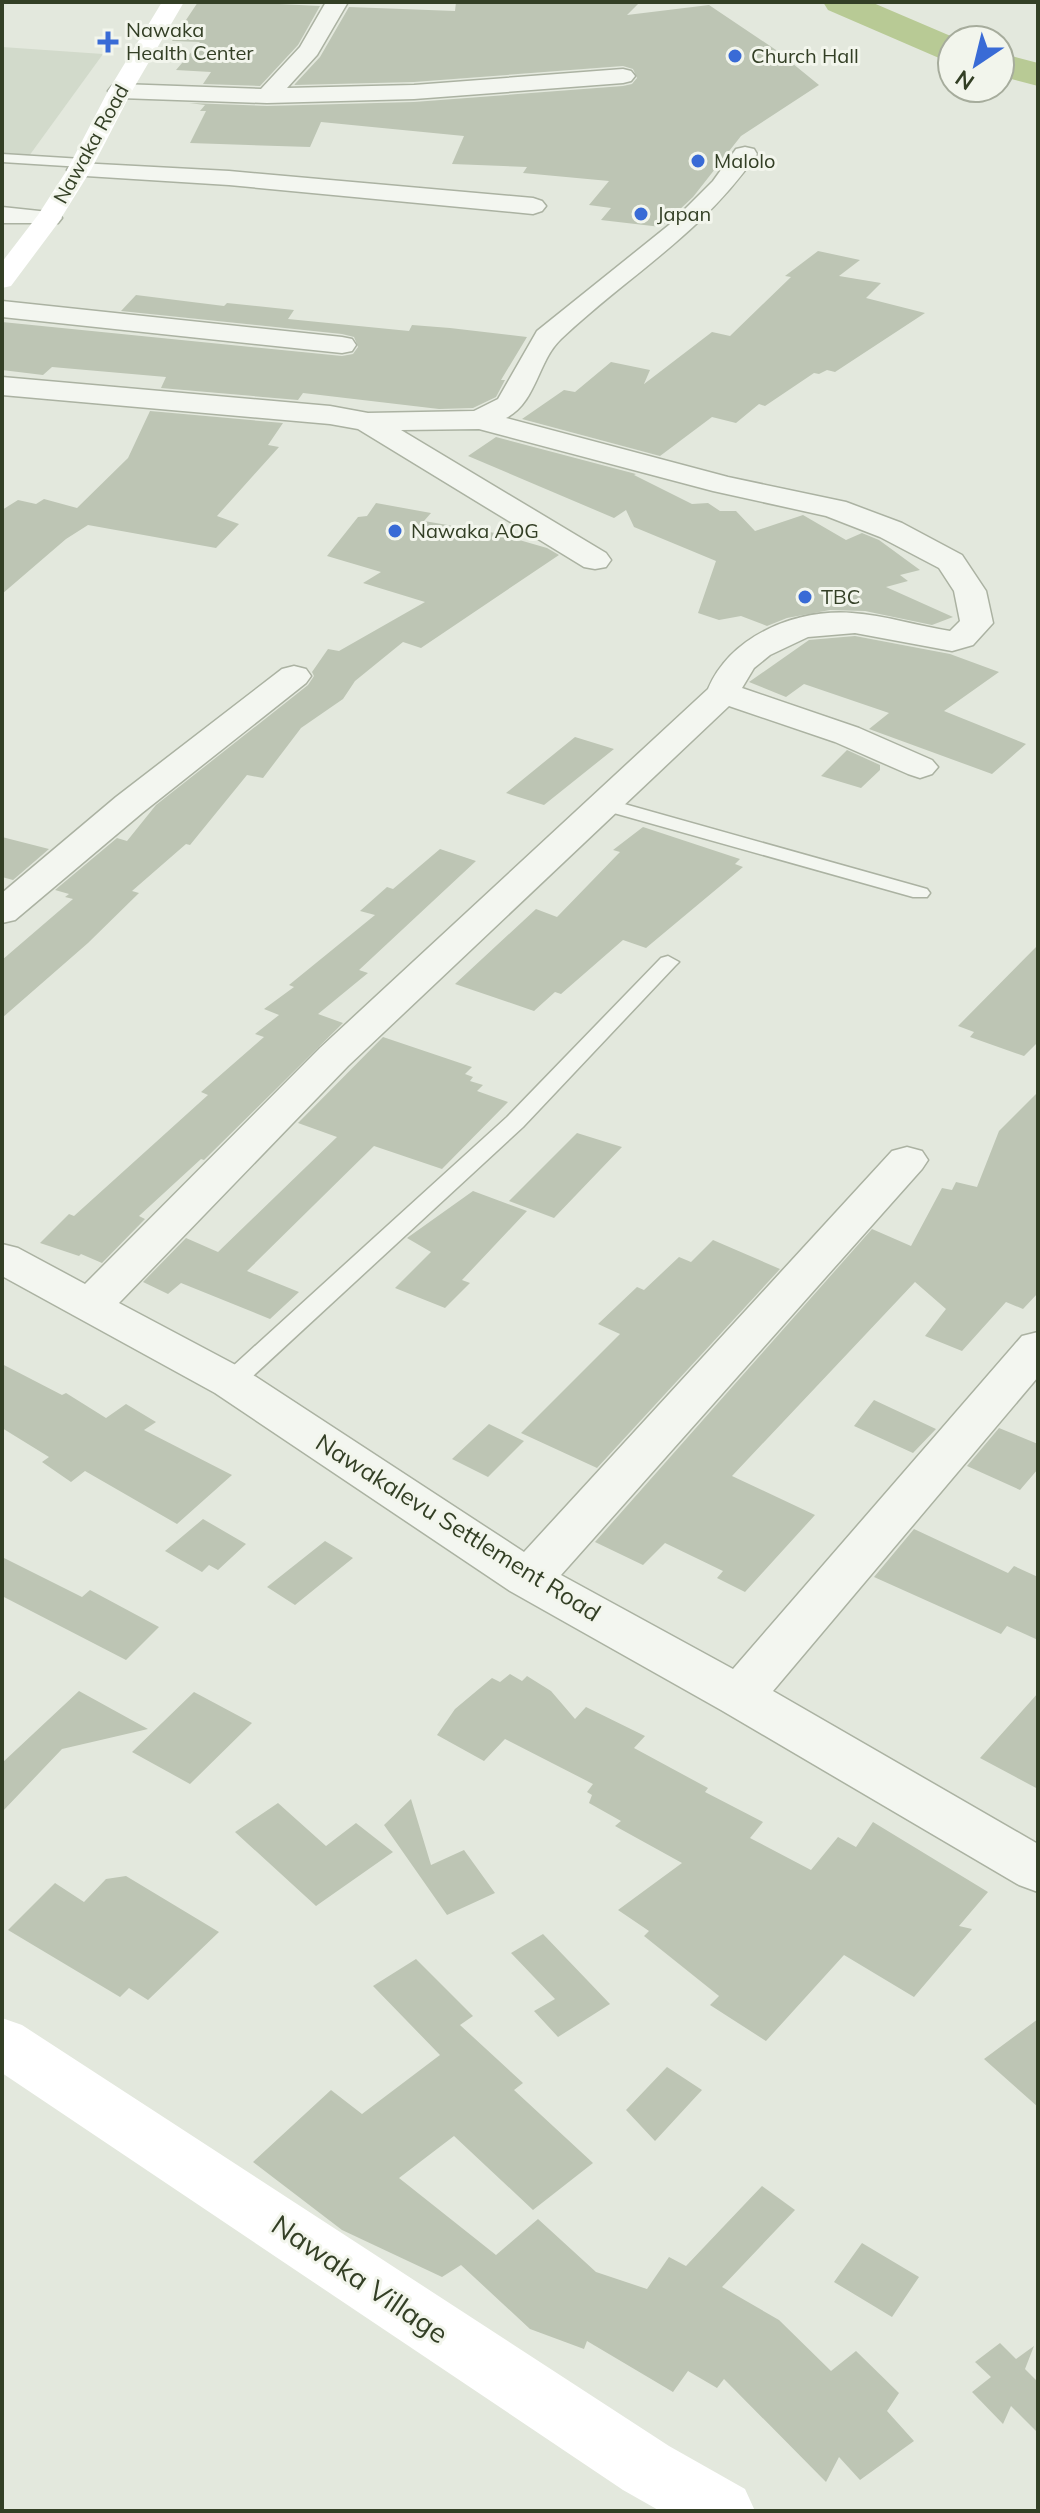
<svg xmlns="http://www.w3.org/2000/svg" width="1040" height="2513" font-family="Mulish,sans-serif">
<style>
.built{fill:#d2dacb}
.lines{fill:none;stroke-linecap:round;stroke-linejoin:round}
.river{fill:#b8ca95;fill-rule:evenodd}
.building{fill:#bdc5b4}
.lane-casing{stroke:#abb2a2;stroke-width:3}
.street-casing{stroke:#abb2a2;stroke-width:3}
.lane{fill:#f3f6f0;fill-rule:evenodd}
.street{fill:#f3f6f0;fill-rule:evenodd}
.secondary{fill:#fff;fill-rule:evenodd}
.poi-dot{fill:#396bd6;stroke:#f2f5ec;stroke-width:3}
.labels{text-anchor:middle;stroke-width:6;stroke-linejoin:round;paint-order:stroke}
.far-poi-label{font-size:20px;fill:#333f25;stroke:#f2f5ec;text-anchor:start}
.far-street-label{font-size:20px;fill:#333f25;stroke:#f2f5ec}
.street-label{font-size:24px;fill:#333f25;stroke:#f2f5ec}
.near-street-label{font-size:28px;fill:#333f25;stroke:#f2f5ec}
</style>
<rect width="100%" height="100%" fill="#e3e8dd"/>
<path class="built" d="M2,47L103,54L29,156L2,154Z"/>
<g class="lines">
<path class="river" d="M823,2H871L960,40H952V61L939,58L828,10Z
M1000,53L1038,63V86L1000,76Z"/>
</g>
<path class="building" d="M198,2L258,3L320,6L298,45L260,86L203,84L211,72L176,70L200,42L172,41Z
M456,2H640L627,15L709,5L776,50L819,85L741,136L693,197L661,227L601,220L611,208L589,205L609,181L523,173L527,167L452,164L464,136L321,122L310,147L190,143L206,111H200L205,105L189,103L267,106L414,102L623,86L632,84L637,78L633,69L623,66L414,82L294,85L320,57L349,7L455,11Z
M818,251L860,260L839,276L881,283L866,298L925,313L835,372L827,370L819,374L814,373L765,406L759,404L736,423L712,417L660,456L522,419L564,390L575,392L611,362L650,370L644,384L712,332L730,336L791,277L785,276Z
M136,295L224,306L227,303L294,310L288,319L409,331L412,325L450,328L527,337L501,380H505L496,397L473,408L439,409L303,393L298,400L161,388L166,377L52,367L43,375L2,370V322L342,356L353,354L358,347L354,337L342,334L121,311Z
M150,411L283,423L268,445L279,447L217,516L239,524L216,548L88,525L66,539L2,594V510L18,500L36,504L44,499L77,508L128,458Z
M496,437L636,474L634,475L692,504L708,503L720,511H736L755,531L803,515L846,540L862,533L879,540L920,570L900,575L908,581L886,587L953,617L932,625L865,611L830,610L787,618L767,626L741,616L719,620L698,613L716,561L634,527L626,510L614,518L468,456Z
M376,503L431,513L424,521L495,533L547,548L559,555L421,648L403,642L355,681L343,699L301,728L263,778L247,775L190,845L186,844L132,891L139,893L88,943L2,1018V960L73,899L65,897L69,894L55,890L117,838L127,841L156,805L308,685L314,676L312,672L328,649L339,651L425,602L363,583L381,572L327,556L358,517L367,516Z
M855,636L950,654L999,672L944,711L1026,744L992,774L869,729L889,713L804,684L786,697L749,682L809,640Z
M575,737L614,749L544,805L506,793Z
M847,750L880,765V770L861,788L821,776Z
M643,827L740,859L735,864L743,867L646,948L623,940L561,994L555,992L534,1011L455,984L536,909L557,917L620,852L613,850Z
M2,837L49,849L13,880L2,877Z
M440,849L476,861L359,970L368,973L318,1014L343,1023L204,1160L201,1159L139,1216L145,1219L102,1263L81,1254L79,1256L40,1243L69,1214L74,1216L156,1142L208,1095L201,1092L264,1037L255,1034L279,1015L264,1009L294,987L289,985L375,915L360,911L387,887L393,889Z
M1038,945V1042L1024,1056L970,1037L974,1032L958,1026Z
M383,1037L472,1067L465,1074L473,1077L470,1081L483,1085L477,1091L508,1102L442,1169L374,1146L247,1271L299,1292L270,1319L181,1283L168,1294L143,1282L186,1238L218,1252L337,1137L298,1123Z
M1038,1092V1293L1023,1309L1006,1302L962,1351L925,1336L946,1309L915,1282L732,1476L815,1515L745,1592L717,1578L723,1571L665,1543L643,1565L595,1542L872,1229L911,1246L942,1188L952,1190L956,1182L977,1187L999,1131Z
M577,1133L622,1147L554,1218L509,1201Z
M473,1191L527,1211L462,1280L470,1283L445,1308L395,1288L431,1252L407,1238Z
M713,1240L780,1269L597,1468L521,1433L620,1334L598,1324L637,1287L644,1290L679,1257L691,1262Z
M2,1364L62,1395L66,1393L106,1418L126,1404L156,1422L144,1430L232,1475L177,1524L85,1471L71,1482L42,1462L49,1457L2,1428Z
M874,1400L936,1429L913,1453L854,1426Z
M489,1424L524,1441L488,1477L452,1459Z
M999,1428L1038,1444V1469L1020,1490L967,1466Z
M203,1519L246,1544L218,1570L209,1565L202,1572L165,1551Z
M914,1529L1008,1573L1014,1566L1038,1577V1640L1007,1626L1001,1634L874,1577Z
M325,1541L353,1558L295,1605L267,1587Z
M2,1557L82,1597L90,1590L159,1627L126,1660L2,1596Z
M510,1674L522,1681L527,1676L551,1691L575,1719L586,1707L645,1736L634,1748L708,1788L705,1792L763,1822L750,1838L811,1870L838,1837L856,1847L873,1822L988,1892L959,1926L972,1929L914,1997L844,1955L766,2041L710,2005L719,1996L644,1936L649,1931L618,1910L682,1863L615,1826L621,1821L589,1803L592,1795L587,1792L593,1784L505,1739L484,1761L437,1735L455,1709L492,1678L500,1682Z
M79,1691L148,1729L62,1749L2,1812V1763Z
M194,1692L252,1723L190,1784L132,1752Z
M1038,1693V1789L980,1758Z
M411,1799L431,1865L464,1850L495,1893L447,1915L384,1825Z
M278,1803L326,1846L356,1823L393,1852L316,1906L235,1832Z
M126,1876L219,1932L148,2000L129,1988L120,1997L8,1930L55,1883L84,1902L106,1879Z
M543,1934L610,2004L558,2037L534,2011L555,1999L511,1953Z
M416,1959L473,2016L460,2025L523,2083L514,2090L593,2163L533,2210L454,2136L399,2178L496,2255L538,2219L596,2272L647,2289L669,2257L686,2266L762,2186L795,2210L722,2287L779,2320L831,2371L856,2351L899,2393L887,2411L914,2441L860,2480L839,2457L826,2482L724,2379L717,2388L688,2371L673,2392L587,2341L584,2349L530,2329L461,2265L442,2277L342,2230L253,2162L331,2090L362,2114L440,2055L373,1986Z
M1038,2019V2107L984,2059Z
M667,2067L702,2090L655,2141L626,2110Z
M862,2243L919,2277L892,2317L834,2282Z
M1000,2343L1016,2359L1034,2346L1025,2369L1038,2382V2433L1011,2406L1003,2424L972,2392L991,2377L975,2362Z"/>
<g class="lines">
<defs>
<path id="lane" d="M2,154L82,159L89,163L82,167L2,162Z
M603,798L927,889L930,893L927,897H913L596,808L593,804L596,800Z
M668,956L679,962L675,966L523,1127L240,1388L231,1390L222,1388L218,1382L222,1376L507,1117L661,958Z"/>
<path id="street" d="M326,2H348L317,55L287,88L414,85L623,69L631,71L635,76L631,81L623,83L414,99L267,103L120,98L112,96L108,91L112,86L120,84L261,89L300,47Z
M745,147L754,149L757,154C702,234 630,274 561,339C537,362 537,402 506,418L728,477L846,502L902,523L962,555L986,591L993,623L973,645L952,651L855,633L808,637L770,655L754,668L742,688L859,728L932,760L938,767L932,774L920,778L908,774L835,742L729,706L348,1066L119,1303L247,1371L524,1552L892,1151L907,1147L922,1151L928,1160L922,1169L561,1575L733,1669L1022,1336L1038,1332V1377L773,1691L1038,1844V1892L1019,1885L721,1710L510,1591L215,1393L2,1276V1244L18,1248L85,1284L320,1048L708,689C731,635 796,609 852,613C885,615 917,626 950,631L960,621L954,591L939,568L880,537L826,516L713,491L479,429L401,430L606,553L611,560L606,567L595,569L584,567L358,429L330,424L2,395V377L330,406L368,413L474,411L498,399L537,331L669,225L713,181L736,149Z
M79,163L229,171L533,198L542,201L546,206L542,211L533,214L229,185L70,175L67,170L70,165Z
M2,207L58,213L62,218L58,223H2Z
M2,301L342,337L352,339L356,345L352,351L342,353L2,317Z
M294,666L306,669L311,676L306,683L142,813L15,920L2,923V893L116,797L282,669Z"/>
</defs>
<use href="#lane" class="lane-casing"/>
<use href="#street" class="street-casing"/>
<use href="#lane" class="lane"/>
<use href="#street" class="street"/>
<path class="secondary" d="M162,2H184L132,91L91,170L58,223L11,286L2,288V262L38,215L67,170L108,91Z
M2,2018L22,2025L669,2446L745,2489L755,2511H660L623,2490L2,2073Z"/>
</g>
<g class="poi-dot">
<path d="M104 30h8v8h8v8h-8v8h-8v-8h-8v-8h8z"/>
<circle cx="735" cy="56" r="8"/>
<circle cx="698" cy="161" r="8"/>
<circle cx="641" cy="214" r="8"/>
<circle cx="395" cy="531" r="8"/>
<circle cx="805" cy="597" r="8"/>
</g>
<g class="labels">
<g class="far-poi-label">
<text x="126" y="37">Nawaka<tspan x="126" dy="23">Health Center</tspan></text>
<text x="751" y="63">Church Hall</text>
<text x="714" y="168">Malolo</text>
<text x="657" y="221">Japan</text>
<text x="411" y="538">Nawaka AOG</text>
<text x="821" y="604">TBC</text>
</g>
<g class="far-street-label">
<text transform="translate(91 144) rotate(-61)" y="7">Nawaka Road</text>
</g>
<g class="street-label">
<text transform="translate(458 1528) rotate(32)" y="8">Nawakalevu Settlement Road</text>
</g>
<g class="near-street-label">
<text transform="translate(360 2279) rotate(34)" y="10">Nawaka Village</text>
</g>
</g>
<rect width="1040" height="2513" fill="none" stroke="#333f25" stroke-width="8"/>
<g transform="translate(976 64) rotate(215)"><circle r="38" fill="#f2f5ec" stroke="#a6ac9c" stroke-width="2"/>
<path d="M0-6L14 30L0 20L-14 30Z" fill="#396bd6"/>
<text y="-12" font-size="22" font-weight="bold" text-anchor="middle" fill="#333f25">N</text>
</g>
</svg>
